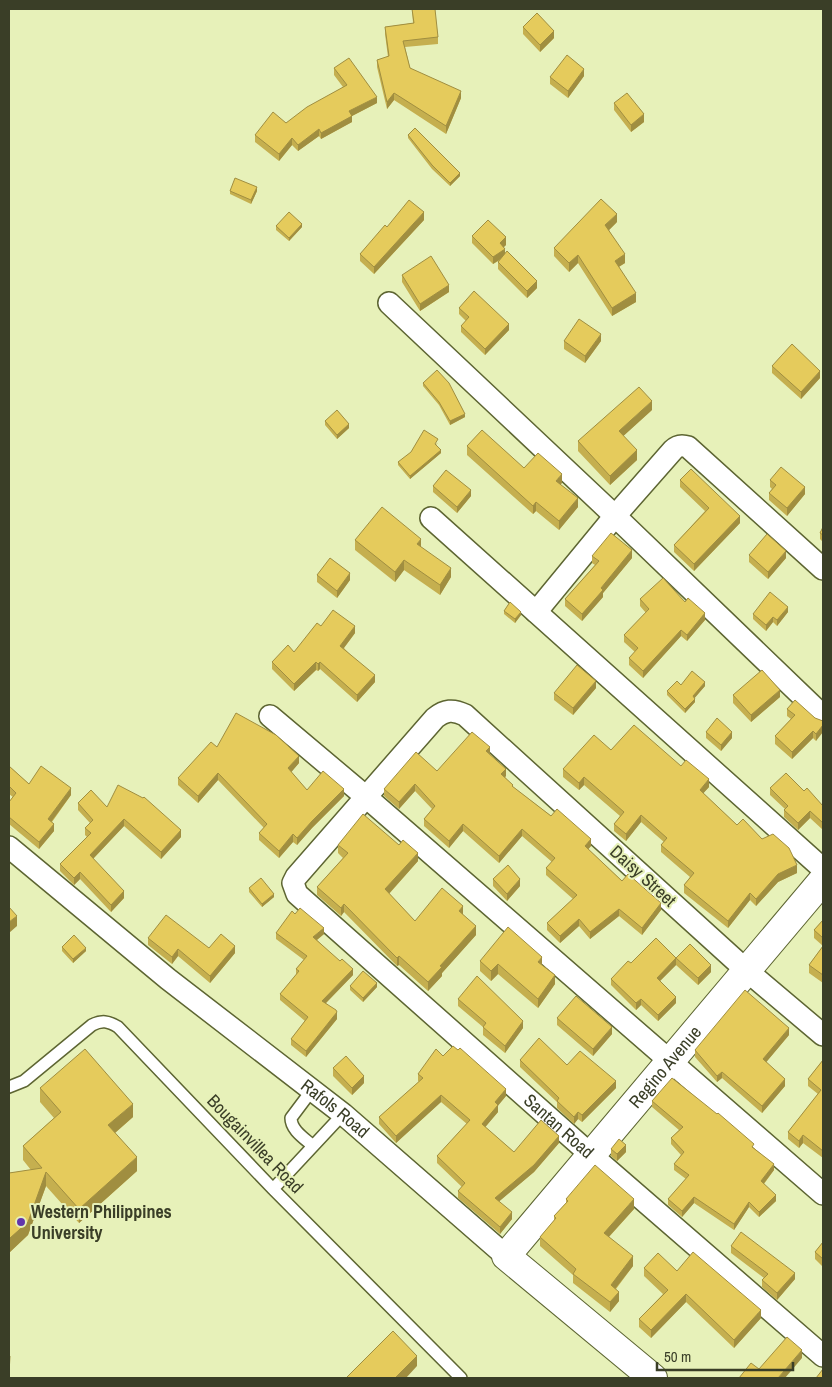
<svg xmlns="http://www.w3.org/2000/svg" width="832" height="1387" font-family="'Archivo Narrow',sans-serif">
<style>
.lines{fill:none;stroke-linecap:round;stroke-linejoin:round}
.lane-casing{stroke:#5d6532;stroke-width:14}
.street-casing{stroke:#5d6532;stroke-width:24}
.secondary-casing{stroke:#5d6532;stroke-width:30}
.lane{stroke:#fff;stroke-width:11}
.street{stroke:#fff;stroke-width:21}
.secondary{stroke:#fff;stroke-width:28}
.wall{fill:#c5af4f}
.shaded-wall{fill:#a08e40}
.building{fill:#e5cb5c;stroke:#a08e40}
.poi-dot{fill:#6235ac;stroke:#e7f1b9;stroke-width:2}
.labels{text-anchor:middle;stroke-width:4;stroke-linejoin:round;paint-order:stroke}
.street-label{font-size:18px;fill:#3a3e27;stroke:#e7f1b9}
.poi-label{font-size:18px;font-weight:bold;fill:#3a3e27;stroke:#e7f1b9;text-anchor:start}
</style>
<rect width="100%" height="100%" fill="#e7f1b9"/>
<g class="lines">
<defs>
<path id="lane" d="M9,1087L24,1081L92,1025C102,1020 108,1021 118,1027L273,1189L461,1378
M312,1090L291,1118C291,1130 304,1138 313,1146
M273,1189L343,1114"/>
<g id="street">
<path d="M389,303L615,516L823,716"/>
<path d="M431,518L823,869"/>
<path d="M536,612L615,516L673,450C678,445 682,445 688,447L823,569"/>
<path d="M270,716L365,796L823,1194"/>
<path id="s1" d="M9,847L168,979L343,1114L506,1256"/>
<path id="s2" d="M823,1035L746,970L465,715C453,709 445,710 435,718L296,877L293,883L297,894L590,1154L823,1356"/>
</g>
<g id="secondary">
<path id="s3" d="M653,1378L506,1256L823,880"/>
</g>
</defs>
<use href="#lane" class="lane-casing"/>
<use href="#street" class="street-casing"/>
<use href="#secondary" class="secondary-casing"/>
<use href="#lane" class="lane"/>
<use href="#street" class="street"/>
<use href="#secondary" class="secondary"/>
</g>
<path class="wall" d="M412,9L438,37V44L405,47L410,68L461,98L446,134L394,100L387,109L377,67V60L388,57L385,34V27L413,23Z
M523,27L554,38L540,52L523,34Z
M334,68L377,103L352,116V122L321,139L319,136L298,151L292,145L279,161L255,142V135L286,123L343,87L334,75Z
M584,76L568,98L550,84V77Z
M614,103L644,122L631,132L614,110Z
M408,135L460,176L450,186L432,169L408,138Z
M230,191H257L251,204L230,194Z
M424,220L374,274L360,261V254L387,227Z
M617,222L609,230L625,263L619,267L636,302L612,316L578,263L569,272L554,256V248Z
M276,226L302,227L289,241L276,230Z
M472,236L506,245L503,247L505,254L537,288L527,298L498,269V262L500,260L493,264L472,243Z
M402,275L449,292L420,311L402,282Z
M459,308L509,330L485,355L461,332V326L466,321L459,314Z
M564,341H601L585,363L564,349Z
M772,366L820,378L801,399L772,373Z
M423,383L465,417L450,425L439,405L423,386Z
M652,410L623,436L637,460L610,485L578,451V441Z
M325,421L349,428L337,439L325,425Z
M438,443L436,445L441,453L410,479L398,465V462Z
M467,446L562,483L560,484L578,507L559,530L536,511L533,514L467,455Z
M680,480L740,523L694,571L674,552V545L705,511L680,487Z
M770,480L805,494L787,516L769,500V493L772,489L770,487Z
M433,486L471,496L457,513L433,492Z
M823,527V542L820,539V533Z
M355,540L421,547L451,577L440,595L404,570L395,582L355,550Z
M749,555L786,558L768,579L749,562Z
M592,556L632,558L603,593V597L582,621L565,606V599L595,565L592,563Z
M317,575L350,580L337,598L317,582Z
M640,599L685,602L705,620L687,641L681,636L643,678L629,665V658L635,652L624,642V635L646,613L640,606Z
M504,611L521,615L515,623L504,614Z
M788,612L777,626L773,622L766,631L753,619V614Z
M321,626L355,633L344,648L375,682L357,702L320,669L318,671L316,670L294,691L272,669V662L294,652Z
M681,685L705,686L694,698L695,702L685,713L667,695V691Z
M596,688L573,715L554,700V693Z
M733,695L780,697L751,722L733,703Z
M787,709L823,721L816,741L813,738L792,759L775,744V736L791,719L787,716Z
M706,732L732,738L721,751L706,738Z
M217,747L299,763L291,772L307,790L344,796L312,828L297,845L293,842L279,858L259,840V833L264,828L218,780L198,803L178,785V778Z
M611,750L681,766L709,787L703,793L737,825L762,839L797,873L778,882L756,906L750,900L728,928L684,893V885L690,877L661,852V845L664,842L641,822L626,841L614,831V824L620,816L584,785L579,790L563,777V769Z
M490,754L506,776L505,777L513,787L591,846L588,849L622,881L661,910L642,935L619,916L590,939L579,926L560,943L547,930V923L573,899L546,875V868L552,862L522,836L499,863L463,831L449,848L424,826V819L432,809L415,791L399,809L384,796V789Z
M9,766L29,784L71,795L52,822L54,831L39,849L9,824V802L13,797L9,794Z
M770,788L804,791L823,806V830L810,818L798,830L784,817V810L785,809L770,795Z
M78,803L107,807L181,837L161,859L124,826L93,859L124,898L111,912L80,879L74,885L60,871V864L87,837L85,835V828L90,823L78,810Z
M338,845L418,861L389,894L415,921L463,915L476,935L442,973V976L428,991L399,965L397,966L344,912L341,916L317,895V887L343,858L338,853Z
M493,879L520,886L507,901L493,886Z
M249,888L274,897L262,907L249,892Z
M823,920V983L809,973V965L823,946L814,938V930Z
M276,933L324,934L317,940L353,975L326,1003L337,1019L306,1057L291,1045V1039L305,1021L280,1000V994L296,975V969L304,960L276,939Z
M148,938L209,948L235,953L210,983L178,956L172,964L148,945Z
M62,947L86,951L73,963L62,951Z
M676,958L711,972L698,985L676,965L660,981L676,1003L658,1021L641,1005L636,1010L611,985V979L631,963Z
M480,961L542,965L555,984L538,1008L498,974L491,981L480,971Z
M350,986L377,987L363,1002L350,990Z
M458,999L523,1028L505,1053L483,1035V1027L458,1006Z
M557,1018L612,1034L593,1056L557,1025Z
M789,1035L766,1062L785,1086L762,1113L722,1078L717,1082L695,1057V1050Z
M443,1056L506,1096L498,1105V1112L485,1127L514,1152L559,1143L534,1172L499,1201L512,1219L500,1234L458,1198V1191L462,1187L437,1163V1156L467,1124L441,1102L396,1143L379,1124V1117L419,1082L418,1081V1074Z
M520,1060L567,1065L616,1088L582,1122L578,1119L574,1124L557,1108V1102L520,1067Z
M823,1060V1158L803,1143L799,1148L788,1139V1132L818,1094L808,1086V1079Z
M333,1068L364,1083L352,1095L333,1076Z
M40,1088L133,1117L115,1133L137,1171L79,1223L46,1186L28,1235L10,1252L9,1173L31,1170L23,1160V1146L54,1118L40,1102Z
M652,1101L754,1148L774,1170L764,1184L776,1201L759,1217L749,1207L734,1230L694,1203L682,1217L668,1205V1199L686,1179L674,1170V1164L681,1155L671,1144V1138L679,1130L652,1107Z
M611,1149L626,1152L617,1161L611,1156Z
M566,1199L634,1209L609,1237L633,1266L616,1289L619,1301L610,1312L573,1283V1275L540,1246V1237L554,1221V1216L566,1203Z
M823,1242V1267L815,1259V1252Z
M731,1246L795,1279L777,1300L762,1287V1280L764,1278L731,1253Z
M644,1268L677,1271L761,1318L734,1348L686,1302L651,1338L639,1327V1319L663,1294L644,1276Z"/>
<path class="shaded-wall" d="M554,31V38L540,52V45Z
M584,69V76L568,98V91Z
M461,91V98L446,134V126Z
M394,93V100L387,109V102Z
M377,97V103L352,116V122L321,139V133L349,111Z
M644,114V122L631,132V125Z
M319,129V136L298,151V145Z
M292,138V145L279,161V154Z
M460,173V176L450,186V183Z
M257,187V191L251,204V200Z
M424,212V220L374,274V267Z
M617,214V222L605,234V225Z
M302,224V227L289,241V238Z
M506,237V245L500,251V243Z
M505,249V256L493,264V257Z
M625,254V263L615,269V261Z
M578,255V263L569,272V263Z
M537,281V288L527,298V291Z
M449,285V292L420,311V304Z
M636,293V302L612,316V308Z
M509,324V330L485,355V349Z
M601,334V341L585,363V356Z
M820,371V378L801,399V392Z
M652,401V410L619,440V431Z
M465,414V417L450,425V421Z
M349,424V428L337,439V435Z
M441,450V453L410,479V476Z
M637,450V460L610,485V476Z
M562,474V483L556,489V481Z
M805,487V494L787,516V508Z
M471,490V496L457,513V507Z
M578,498V507L559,530V521Z
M536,502V511L533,514V506Z
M740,516V523L694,571V564Z
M421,539V549L417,544Z
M632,550V558L603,593V597L582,621V614L601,588Z
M786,551V558L768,579V572Z
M404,560V570L395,582V572Z
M451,568V577L440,595V585Z
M350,573V580L337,598V591Z
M788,607V612L777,626V620Z
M521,612V615L515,623V619Z
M705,613V620L687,641V635Z
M773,617V622L766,631V625Z
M355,626V633L340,653V646Z
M681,630V636L643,678V671Z
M316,662V670L294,691V684Z
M320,662V669L318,671V664Z
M375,675V682L357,702V695Z
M596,681V688L573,715V708Z
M705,682V686L693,700V696Z
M780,690V697L751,722V715Z
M695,699V702L685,713V709Z
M823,725V732L816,741V734Z
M813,731V738L792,759V752Z
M732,732V738L721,751V745Z
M490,747V754L486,751Z
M299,756V763L288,776V768Z
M506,769V776L501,781V774Z
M218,773V780L198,803V796Z
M584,777V785L579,790V783Z
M709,779V787L700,797V790Z
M415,784V791L399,809V802Z
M71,788V795L48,826V819Z
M344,789V796L312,828L297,845V838L312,821Z
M810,811V818L798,830V823Z
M641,815V822L626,841V834Z
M124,819V826L90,862V855Z
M54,824V831L39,849V842Z
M463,824V831L449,848V841Z
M522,829V836L499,863V856Z
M181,830V837L161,859V852Z
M293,834V842L279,858V851Z
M591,839V846L585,853V846Z
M418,853V861L385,898V889Z
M797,865V873L778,882L756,906V899L778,874Z
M80,872V879L74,885V878Z
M520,879V886L507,901V894Z
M124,891V898L111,912V905Z
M750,893V900L728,928V921Z
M274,894V897L262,907V904Z
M661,903V910L642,935V928Z
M344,904V912L341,916V908Z
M463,906V915L459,911Z
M619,909V916L590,939V932Z
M17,916V926L9,933V922Z
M579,919V926L560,943V936Z
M476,926V935L442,973V976L428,991V982L440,966Z
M324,928V934L313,943V937Z
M235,946V953L210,983V976Z
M86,948V951L73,963V959Z
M178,949V956L172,964V957Z
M399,956V965L397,966V958Z
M542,957V966L538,962Z
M676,958V965L657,984V978Z
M498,964V974L491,981V971Z
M711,965V972L698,985V978Z
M353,969V975L322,1007V1001Z
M555,975V984L538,1008V999Z
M377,983V987L363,1002V998Z
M676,997V1003L658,1021V1015Z
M641,999V1005L636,1010V1003Z
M337,1012V1019L306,1057V1051Z
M523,1021V1028L505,1053V1046Z
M612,1027V1034L593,1056V1049Z
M789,1028V1035L763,1066V1059Z
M722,1072V1078L717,1082V1076Z
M364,1076V1083L352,1095V1088Z
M785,1079V1086L762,1113V1106Z
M616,1081V1088L582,1122V1115Z
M506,1089V1096L497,1107L498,1105V1112L482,1131V1124L495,1102Z
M441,1095V1102L396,1143V1136Z
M133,1104V1117L108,1139V1125Z
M578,1112V1119L574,1124V1117Z
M803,1135V1143L799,1148V1141Z
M559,1136V1143L534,1172L495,1205V1198Z
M626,1145V1152L617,1161V1154Z
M137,1157V1171L79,1223V1209Z
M774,1164V1170L761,1187V1181Z
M46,1172V1186L28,1235L10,1252L9,1273L10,1238Z
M776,1195V1201L759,1217V1212Z
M694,1197V1203L682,1217V1211Z
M634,1199V1209L604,1242V1233Z
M749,1202V1207L734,1230V1224Z
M512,1212V1219L500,1234V1227Z
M633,1256V1266L611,1294V1285Z
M795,1273V1279L777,1300V1293Z
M619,1292V1301L610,1312V1302Z
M686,1294V1302L651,1338V1330Z
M761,1310V1318L734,1348V1340Z
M802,1350V1358L785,1378H778Z
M417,1356V1366L406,1378H395Z"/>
<path class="building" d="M412,9H435L438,37L403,41L410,68L461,91L446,126L394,93L387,102L377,60L389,56L385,27L414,23Z
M537,13L554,31L540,45L523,27Z
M567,55L584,69L568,91L550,77Z
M349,58L377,97L349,111L352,116L321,133L319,129L298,145L292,138L279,154L255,135L273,112L286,123L307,107L347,85L334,68Z
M627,93L644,114L631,125L614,103Z
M415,128L460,173L450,183L432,165L408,135Z
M235,178L257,187L251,200L230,191Z
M601,199L617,214L605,225L625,254L615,261L636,293L612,308L578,255L569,263L554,248Z
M409,200L424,212L374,267L360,254L385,225L387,227Z
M289,212L302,224L289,238L276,226Z
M488,220L506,237L500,243L505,249L493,257L472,236Z
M507,251L537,281L527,291L498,262Z
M431,256L449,285L420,304L402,275Z
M474,291L509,324L485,349L461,326L469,317L459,308Z
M579,319L601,334L585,356L564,341Z
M792,344L820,371L801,392L772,366Z
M437,370L449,383L465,414L450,421L439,402L423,383Z
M639,387L652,401L619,431L637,450L610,476L578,441Z
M337,410L349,424L337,435L325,421Z
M424,430L438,439L435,444L441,450L410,476L398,462L411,452Z
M482,430L524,468L538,453L562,474L556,481L578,498L559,521L536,502L533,506L467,446Z
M781,467L805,487L787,508L769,493L776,485L770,480Z
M691,469L740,516L694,564L674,545L709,508L680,480Z
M446,470L471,490L457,507L433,486Z
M382,507L421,539L417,544L451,568L440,585L404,560L395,572L355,540Z
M823,527V535L820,533Z
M611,533L632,550L601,588L603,590L582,614L565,599L599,561L592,556Z
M767,534L786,551L768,572L749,555Z
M330,558L350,573L337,591L317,575Z
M663,578L685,602L688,598L705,613L687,635L681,630L643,671L629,658L638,648L624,635L649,609L640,599Z
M770,592L788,607L777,620L773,617L766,625L753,614Z
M510,602L521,612L515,619L504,611Z
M333,610L355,626L340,646L375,675L357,695L320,662L318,664L316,662L294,684L272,662L288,645L294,652L317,623L321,626Z
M577,665L596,681L573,708L554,693Z
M762,670L780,690L751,715L733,695Z
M692,671L705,682L693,696L695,699L685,709L667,691L677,681L681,685Z
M795,700L815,718L823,721V725L816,734L813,731L792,752L775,736L795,715L787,709Z
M236,713L276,735L299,756L288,768L307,790L323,771L344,789L312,821L297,838L293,834L279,851L259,833L267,824L218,773L198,796L178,778L211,742L217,747Z
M717,718L732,732L721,745L706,732Z
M634,725L681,766L686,760L709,779L700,790L737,825L743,819L762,839L773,834L789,848L797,865L778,874L756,899L750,893L728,921L684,885L694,873L661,845L667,838L641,815L626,834L614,824L624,812L584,777L579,783L563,769L594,735L611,750Z
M472,732L490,747L486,751L506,769L501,774L513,785L512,786L551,816L557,809L591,839L585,846L622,881L628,874L661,903L642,928L619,909L590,932L579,919L560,936L547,923L577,895L546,868L555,858L522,829L499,856L463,824L449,841L424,819L435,806L415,784L399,802L384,789L416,752L437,771Z
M9,766L29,784L41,766L71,788L48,819L54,824L39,842L9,817V802L16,793L9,786Z
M786,773L804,791L807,788L823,806V823L810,811L798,823L784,810L788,806L770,788Z
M118,785L143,798L144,797L181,830L161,852L124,819L90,855L124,891L111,905L80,872L74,878L60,864L91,833L85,828L93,820L78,803L91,790L107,807Z
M363,814L399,845L403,840L418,853L385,889L415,921L442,888L463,906L459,911L476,926L440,966L442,967L428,982L399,956L397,958L394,955L344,904L341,908L317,887L348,853L338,845Z
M508,865L520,879L507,894L493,879Z
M261,878L274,894L262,904L249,888Z
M9,907L17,916L9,922Z
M300,908L324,928L313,937L340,961L342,959L353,969L322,1001L336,1010L337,1012L306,1051L291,1039L308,1017L280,994L299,971L296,969L307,956L276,933L292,911L295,914Z
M166,915L209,948L221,934L235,946L210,976L178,949L172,957L148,938Z
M823,920V938L814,930Z
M508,927L542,957L538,962L555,975L538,999L498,964L491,971L480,961Z
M74,935L86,948L73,959L62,947Z
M656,938L676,958L657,978L676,997L658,1015L641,999L636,1003L611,979L628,961L631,963Z
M690,944L711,965L698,978L676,958Z
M823,946V975L809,965Z
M363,971L377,983L363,998L350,986Z
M477,976L523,1021L505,1046L483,1027L486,1023L458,999Z
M745,990L789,1028L763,1059L785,1079L762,1106L722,1072L717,1076L695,1050Z
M576,996L612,1027L593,1049L557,1018Z
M539,1038L567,1065L580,1051L616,1081L582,1115L578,1112L574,1117L557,1101L559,1098L520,1060Z
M453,1046L458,1050L460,1048L506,1089L495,1102L498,1105L482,1124L514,1152L541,1120L559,1136L534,1165L495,1198L512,1212L500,1227L458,1191L465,1183L437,1156L470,1120L441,1095L396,1136L379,1117L423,1078L418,1074L436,1049L443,1056Z
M85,1049L133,1104L108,1125L137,1157L79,1209L46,1172L28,1222L10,1238L9,1260V1173L42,1168L23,1146L61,1112L40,1088Z
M346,1056L364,1076L352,1088L333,1068Z
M823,1060V1151L803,1135L799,1141L788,1132L821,1090L808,1079Z
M672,1078L717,1114L718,1113L754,1144L752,1147L774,1164L761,1181L776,1195L759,1212L749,1202L734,1224L694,1197L682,1211L668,1199L689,1175L674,1164L684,1152L671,1138L683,1127L652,1101Z
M619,1139L626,1145L617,1154L611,1149Z
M595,1165L634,1199L604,1233L633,1256L611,1285L619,1292L610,1302L573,1274L576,1269L540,1237L556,1218L554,1216L568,1201L566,1199Z
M741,1232L795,1273L777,1293L762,1280L768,1274L731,1246Z
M823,1242V1259L815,1252Z
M693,1252L761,1310L734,1340L686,1294L651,1330L639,1319L668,1290L644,1268L658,1253L677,1271Z
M393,1331L417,1356L395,1378H346Z
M787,1337L802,1350L778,1378H739L751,1363L759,1369Z
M9,1356H10L9,1373Z
M823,1369V1378H816Z"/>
<circle class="poi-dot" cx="21" cy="1222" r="5"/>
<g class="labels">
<g class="street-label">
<text transform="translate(643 876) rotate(42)" y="6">Daisy Street</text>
<text dy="6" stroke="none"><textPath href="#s3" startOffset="438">Regino Avenue</textPath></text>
<text dy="6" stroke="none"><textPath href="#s1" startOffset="418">Rafols Road</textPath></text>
<text dy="6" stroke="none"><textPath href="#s2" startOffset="1092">Santan Road</textPath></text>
<text transform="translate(255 1144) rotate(46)" y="6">Bougainvillea Road</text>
</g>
<g class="poi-label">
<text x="31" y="1218">Western Philippines<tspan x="31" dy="21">University</tspan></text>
</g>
</g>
<rect width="832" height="1387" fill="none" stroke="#3a3e27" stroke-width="20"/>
<path d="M657 1362v8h136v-8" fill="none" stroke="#3a3e27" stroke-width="2.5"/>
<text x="664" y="1362" font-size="15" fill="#3a3e27" stroke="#e7f1b9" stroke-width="4" paint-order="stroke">50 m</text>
</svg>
